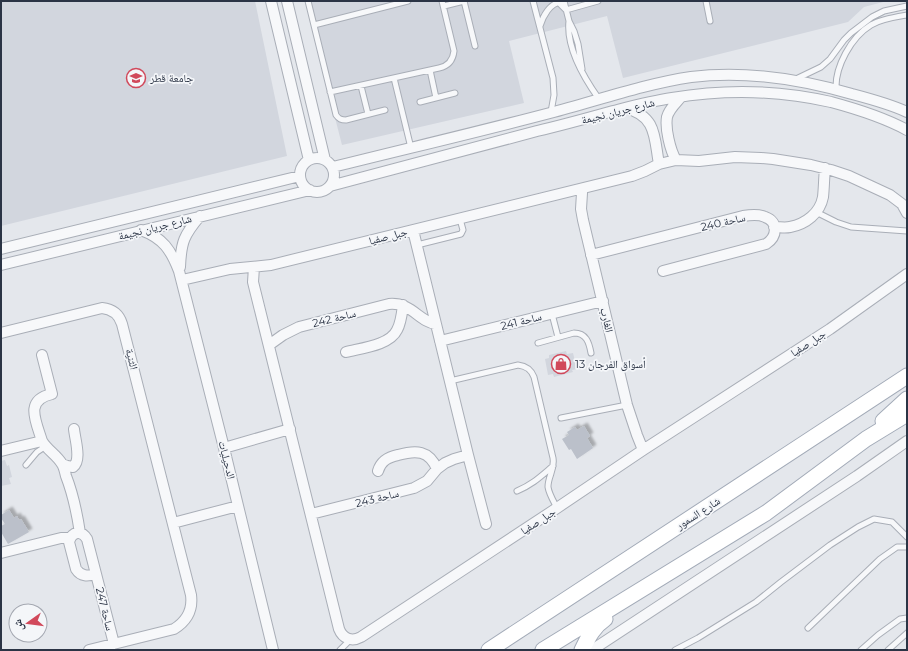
<svg xmlns="http://www.w3.org/2000/svg" width="908" height="651" font-family="Montserrat,'Noto Naskh Arabic',sans-serif">
<style>
.built{fill:#d2d6de}
.building{fill:#bbc0ca;filter:url(#shadow)}
.lines{fill:none;stroke-linecap:round;stroke-linejoin:round}
.lane-casing{stroke:#a9aeb7;stroke-width:7}
.street-casing{stroke:#a9aeb7;stroke-width:12}
.primary-casing{stroke:#a3abb8;stroke-width:17}
.lane{stroke:#f7f8fa;stroke-width:5}
.street{stroke:#f7f8fa;stroke-width:10}
.primary{stroke:#fff;stroke-width:15}
.labels{text-anchor:middle;stroke-width:3.5;stroke-linejoin:round;paint-order:stroke}
.poi-label{font-size:11px;fill:#2b3445;stroke:#f4f6f9;text-anchor:start}
.street-label{font-size:11px;fill:#2b3445;stroke:#f4f6f9}
</style>
<defs>
<filter id="shadow"><feDropShadow dx="3.5" dy="-3.5" stdDeviation="1" flood-color="#0004"/></filter>
</defs>
<rect width="100%" height="100%" fill="#e4e7ec"/>
<path class="built" d="M1,1H255L287,156L1,226Z
M305,1H887L864,7L848,22L623,78L607,16L509,41L524,103L342,145Z
M566,351L567,354L573,353L577,369L572,370L573,372L554,377L553,374L548,375L545,359L549,358V355Z
M5,460L7,466L9,465L12,477L9,478L11,484L1,486V461Z"/>
<path class="building" d="M584,426L590,436L587,438L593,448L577,459L571,449L569,450L562,439L569,435L567,432L575,427L577,430Z
M9,510L14,518L17,516L19,520L21,519L29,532L8,544L1,532V526L5,524L1,518V515Z"/>
<g class="lines">
<defs>
<path id="lane" d="M308,1L336,115C339,119 341,120 346,120L385,110
M464,1L475,46
M533,1L553,78L554,95L551,112
M557,1L566,10L598,1
M564,1L569,21L574,31L578,44L582,69
M706,1L710,21
M444,6L464,1
M569,21C566,48 584,78 599,99
M314,25L408,1
M540,26C543,16 550,3 561,2
M430,70L436,98
M394,78L411,148
M796,79L821,67L830,59L844,40L851,33L872,17L884,11L907,6
M361,86L368,114
M836,89C835,67 851,37 871,25C881,19 895,17 907,15
M330,92L439,68C449,66 453,60 454,51L442,1
M420,102L455,93
M816,212L836,222L851,227L907,231
M417,245L461,234L463,230L460,219
M552,314L558,337
M538,343L574,333C586,333 589,342 591,353
M450,381L518,365C526,366 531,369 534,377L553,458C555,470 548,476 548,487C549,494 554,502 557,508
M561,418L627,405
M26,465L37,452L46,446
M517,491C533,484 540,477 553,466
M808,628L880,559L897,547H907
M340,650L350,640
M675,650L698,638L756,602L781,582L830,545L858,527L874,519L892,522L907,537
M861,650L878,635L900,619L907,618
M888,650L907,633"/>
<path id="street" d="M271,1L309,160
M287,1L325,160
M625,108C657,116 654,137 659,164
M300 175a17 17 0 1 1 34 0a17 17 0 1 1-34 0Z
M676,160C670,150 665,128 667,117C669,109 676,103 681,97
M333,167C405,149 478,132 550,113C596,101 644,84 691,77C745,70 800,79 852,94C871,99 890,104 907,112
M330,186C399,168 468,149 537,131C563,125 588,118 613,111C633,106 652,101 672,98C725,89 778,90 831,102C857,109 883,117 907,130
M582,189V193L581,209L583,220L627,405L637,435L643,450
M774,227C780,227 785,228 790,227C806,224 820,213 823,197C824,188 824,178 825,168
M141,230C163,238 171,250 179,271L224,448L273,650
M413,230L468,455L486,524
M1,249L300,176
M591,255L743,216C750,215 759,214 765,217C779,222 777,237 766,244L663,271
M1,265L310,190
M180,267C181,242 184,235 200,216
M254,267L253,282L339,629C343,639 352,642 361,637L557,508L643,450L830,329L907,274
M182,280L230,269L271,265L632,176L645,171L659,164L676,160L699,161L735,157L761,158L773,159L811,165L831,170L849,176L890,195L902,204L907,213
M1,333L102,308C112,309 119,314 122,324L191,595C193,610 187,621 174,629L89,650
M440,341L603,301
M269,345L283,335L299,327L389,304C412,302 419,322 436,324
M346,352C362,348 390,345 397,330C401,323 402,313 403,305
M42,355L52,394C24,400 36,421 42,441C47,450 57,455 62,464C64,467 65,472 66,476C73,494 77,513 80,533
M224,448L290,429
M1,451L42,441
M62,464L67,466L73,467C82,460 75,440 74,429
M378,471C381,461 388,457 398,455C416,450 429,450 437,469
M311,514L414,488L427,481L437,469L445,463L454,459L468,455
M173,523L238,506
M1,553L61,538H70
M96,574C88,576 81,577 76,569L69,542C72,531 82,530 87,539L114,644
M592,650L857,476L907,441"/>
<path id="primary" d="M883,421L907,399
M489,650L907,376
M543,650L766,513L866,439L907,414
M582,650C588,638 593,627 605,619"/>
</defs>
<use href="#lane" class="lane-casing"/>
<use href="#street" class="street-casing"/>
<use href="#primary" class="primary-casing"/>
<use href="#lane" class="lane"/>
<use href="#street" class="street"/>
<use href="#primary" class="primary"/>
</g>
<defs>
<symbol id="university-ring" viewBox="-11 -11 22 22"><circle r="9.5" fill="#f4f6f9" stroke="#d1495b" stroke-width="1.5"/><path d="M0-5L7-2L0 1L-7-2ZM-4 1L0 2.5L4 1V4Q0 6-4 4Z" fill="#d1495b"/></symbol>
<symbol id="shop-ring" viewBox="-11 -11 22 22"><circle r="9.5" fill="#f4f6f9" stroke="#d1495b" stroke-width="1.5"/><path d="M-5-2.5h2.3a2.7 3.5 0 0 1 5.4 0H5L5.5 6h-11ZM-1.5-2.5h3a1.5 2.3 0 0 0-3 0Z" fill="#d1495b"/></symbol>
</defs>
<g fill-rule="evenodd">
<use href="#university-ring" x="125" y="67" width="22" height="22"/>
<use href="#shop-ring" x="550" y="353" width="22" height="22"/>
</g>
<g class="labels">
<g class="poi-label">
<text x="150" y="82">جامعة قطر</text>
<text x="575" y="368">أسواق الفرجان 13</text>
</g>
<g class="street-label">
<text transform="translate(618 111) rotate(-14)" y="4">شارع جريان نجيمة</text>
<text transform="translate(723 222) rotate(-13)" y="4">ساحة 240</text>
<text transform="translate(155 227) rotate(-14)" y="4">شارع جريان نجيمة</text>
<text transform="translate(388 236) rotate(-14)" y="4">جبل صفيا</text>
<text transform="translate(334 318) rotate(-14)" y="4">ساحة 242</text>
<text transform="translate(607 320) rotate(77)" y="4">الغارب</text>
<text transform="translate(521 321) rotate(-14)" y="4">ساحة 241</text>
<text transform="translate(808 343) rotate(-33)" y="4">جبل صفيا</text>
<text transform="translate(132 359) rotate(76)" y="4">الثنية</text>
<text transform="translate(227 460) rotate(76)" y="4">الدحيليات</text>
<text transform="translate(377 498) rotate(-14)" y="4">ساحة 243</text>
<text transform="translate(698 513) rotate(-33)" y="4">شارع السمور</text>
<text transform="translate(538 521) rotate(-33)" y="4">جبل صفيا</text>
<text transform="translate(105 609) rotate(76)" y="4">ساحة 247</text>
</g>
</g>
<rect width="908" height="651" fill="none" stroke="#2b3445" stroke-width="4"/>
<g transform="translate(28 623) rotate(256)"><circle r="19" fill="#f4f6f9" stroke="#a4a8b1"/>
<path d="M0-3L7 15L0 10L-7 15Z" fill="#d1495b"/>
<text y="-6" font-size="11" font-weight="bold" text-anchor="middle" fill="#2b3445">ش</text>
</g>
</svg>
